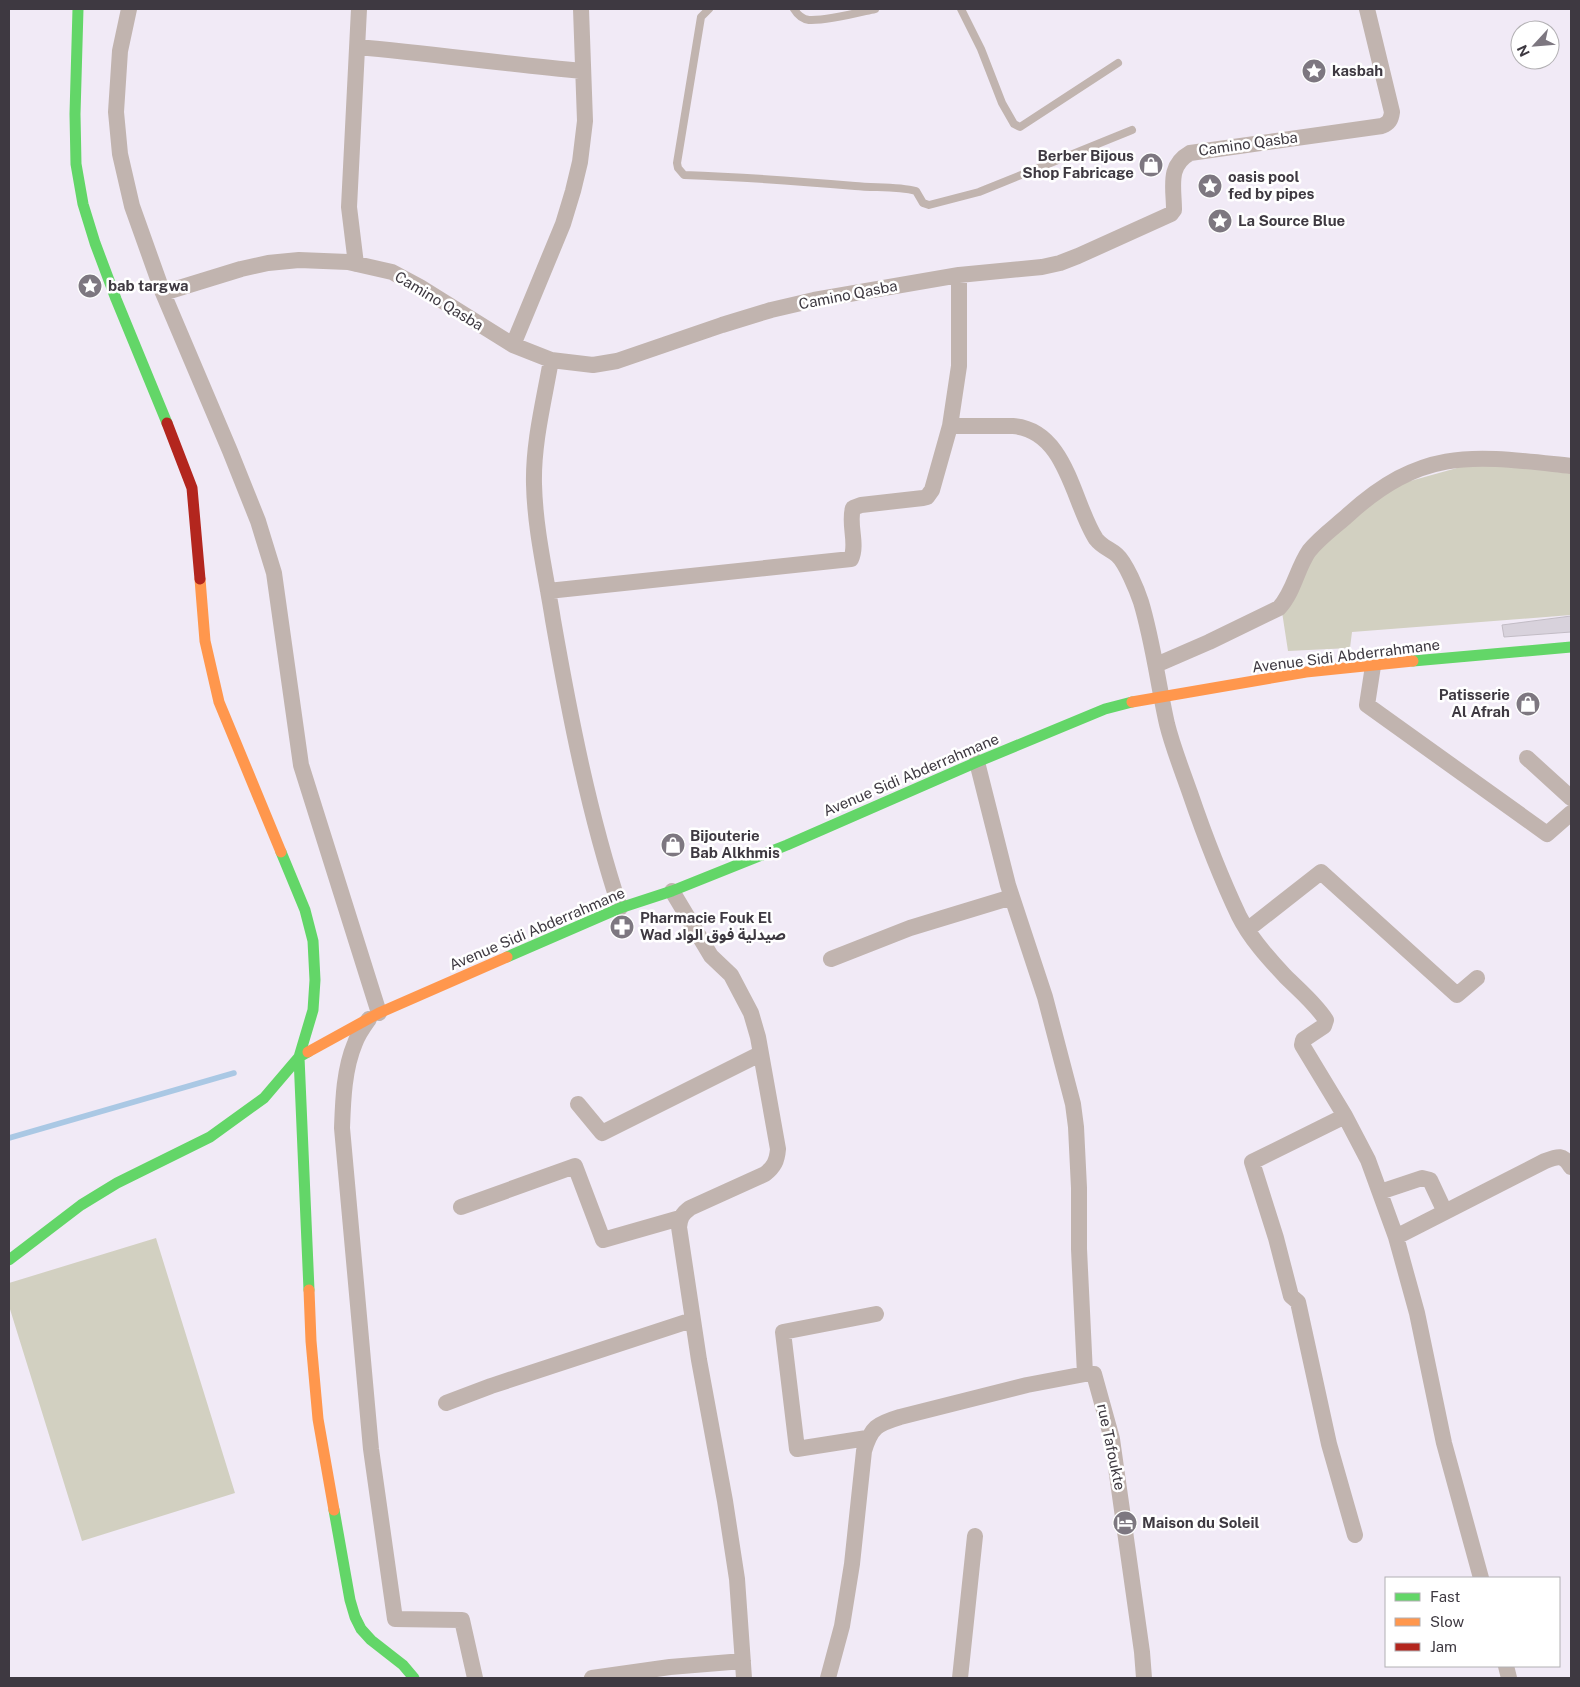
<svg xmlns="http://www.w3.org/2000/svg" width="1580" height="1687" font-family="'Public Sans','Noto Sans Arabic',sans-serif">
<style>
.green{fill:#d2d0c1}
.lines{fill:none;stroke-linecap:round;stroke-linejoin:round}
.stream{stroke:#aac8e4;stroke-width:5.5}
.building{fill:#d8d2dc;stroke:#c2bcc5}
.lane{stroke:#c1b4af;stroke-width:8}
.street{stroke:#c1b4af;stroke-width:16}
.fast{stroke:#63d668;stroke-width:11}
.slow{stroke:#ff974d;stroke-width:11}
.jam{stroke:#b3261e;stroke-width:11}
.labels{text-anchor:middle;stroke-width:5;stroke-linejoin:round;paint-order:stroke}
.poi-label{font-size:15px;font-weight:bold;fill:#3e3941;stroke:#fff;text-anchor:start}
.street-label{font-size:15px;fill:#3e3941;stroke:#fff}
</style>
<rect width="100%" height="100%" fill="#f1eaf6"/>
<path class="green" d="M1571,463V615L1352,632L1350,648L1288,651L1282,612L1311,553L1378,490L1464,466Z
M156,1238L235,1493L82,1541L9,1306V1283Z"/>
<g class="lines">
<path class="stream" d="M9,1138L234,1073"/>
</g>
<path class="building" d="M1571,616V632L1504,637L1502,625Z"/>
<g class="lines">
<path class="lane" d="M709,9L701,17L677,163L678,168L684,175C742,177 798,181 855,186C875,188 897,186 916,191L923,203L929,205L979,192L1132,130
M794,9C797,14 802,19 809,20C827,21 857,13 875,9
M961,9L981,49L1002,103L1014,124L1020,127L1118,63"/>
<path class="street" d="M129,9L120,51L116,112L120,154L132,206L163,293L230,451L258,521L274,573L301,765L379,1013
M358,47C433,54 507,64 582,71
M356,264L349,207L359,9
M163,293L241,269L268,263L299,260L348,262L392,272L420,287L513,345L551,360L593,365L617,361L722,325L771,310L814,300L959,275L1042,267L1060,263L1078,256L1171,214L1174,210C1174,187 1167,166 1190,153L1382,126C1389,123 1391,120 1392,112L1367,9
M513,345L563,224L573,191L580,162L585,121L581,9
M551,360C544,401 533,443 534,484C535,530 546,575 553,620C570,717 589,814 620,908
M950,426H1013C1067,430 1073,504 1096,539C1102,547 1110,549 1117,555C1126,563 1137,590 1141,602C1153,642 1158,684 1167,724C1173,748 1182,770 1190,793C1204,834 1220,876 1239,916C1250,938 1268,958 1285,976C1299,990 1315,1003 1326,1020L1324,1026L1303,1040L1302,1045L1345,1116L1368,1160L1396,1237L1417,1313L1444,1443L1481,1578
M548,591L851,559C858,544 848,524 853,508L861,505L923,498L927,497L932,490L950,426L959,366V275
M1156,665L1209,642L1279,608C1294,592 1297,568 1309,551C1320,537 1336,526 1348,515C1425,445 1476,456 1571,466
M1373,666L1367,705L1547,834L1571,813
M1527,758L1571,798
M672,891L711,956L731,975L751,1013L758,1037L778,1149C777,1161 774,1167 765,1174L690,1208C682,1214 680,1218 679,1227L699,1360L725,1501L737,1579L744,1678
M1247,930L1321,872L1457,995L1477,978
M831,959L910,928L1012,897
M369,1019C364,1026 358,1034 355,1043C344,1069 343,1100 342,1128L371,1449L395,1619L462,1620L475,1678
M578,1104L602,1133L760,1054
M1345,1116L1252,1162L1276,1238L1291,1296L1298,1302L1329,1444L1355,1535
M1380,1192L1422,1178L1430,1180L1445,1212
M461,1207L575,1166L603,1240L680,1218
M1396,1237L1545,1161C1558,1156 1563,1154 1571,1167
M1085,1374H1094L1112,1439L1142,1652L1144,1678
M446,1403L491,1386L692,1320
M867,1438L797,1449L783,1332L876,1314
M1506,1666L1509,1678
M592,1678L670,1667L743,1661
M828,1678L842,1626L852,1564L864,1451C871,1427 877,1424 900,1417L1027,1385L1085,1374L1079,1249V1188L1076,1127L1073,1104L1045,997L1008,885L977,762
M960,1678L975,1536"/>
<path class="fast" d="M78,9L75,114L76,164L83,204L95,243L116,299L167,423
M1413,661L1571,647
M281,852L305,910L313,941L315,980L313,1010L299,1057L309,1290
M507,957L620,908L672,891L787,845L977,762L1105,709L1132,702
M9,1260L81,1205L117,1183L210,1137L264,1098L299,1057L308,1052
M334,1510L350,1600L355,1617L361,1629L371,1640L403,1665L414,1678"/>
<path class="slow" d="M200,579L205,641L219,702L281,852
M1132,702L1306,672L1413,661
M308,1052L379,1013L507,957
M309,1290L311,1341L318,1419L334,1510"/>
<path class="jam" d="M167,423L192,488L200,579"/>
</g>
<defs>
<symbol id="sight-disc" viewBox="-11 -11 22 22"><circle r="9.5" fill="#7d7780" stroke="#fff"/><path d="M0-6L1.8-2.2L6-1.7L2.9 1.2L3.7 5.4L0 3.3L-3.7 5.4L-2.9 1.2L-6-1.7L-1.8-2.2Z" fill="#fff"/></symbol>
<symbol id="shop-disc" viewBox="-11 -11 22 22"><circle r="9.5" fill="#7d7780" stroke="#fff"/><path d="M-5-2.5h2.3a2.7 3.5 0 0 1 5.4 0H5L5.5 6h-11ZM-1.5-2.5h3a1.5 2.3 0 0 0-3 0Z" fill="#fff"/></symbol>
<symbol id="pharmacy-disc" viewBox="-11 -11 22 22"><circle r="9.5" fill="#7d7780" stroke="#fff"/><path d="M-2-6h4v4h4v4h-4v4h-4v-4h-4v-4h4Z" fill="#fff"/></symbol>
<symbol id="hotel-disc" viewBox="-11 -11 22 22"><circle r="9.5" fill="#7d7780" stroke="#fff"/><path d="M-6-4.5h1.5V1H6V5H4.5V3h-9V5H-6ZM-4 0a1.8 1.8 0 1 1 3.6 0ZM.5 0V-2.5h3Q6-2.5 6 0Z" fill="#fff"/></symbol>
</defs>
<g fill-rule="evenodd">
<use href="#sight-disc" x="1300" y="57" width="28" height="28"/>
<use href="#shop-disc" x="1137" y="151" width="28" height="28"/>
<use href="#sight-disc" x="1196" y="172" width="28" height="28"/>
<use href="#sight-disc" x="1206" y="207" width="28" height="28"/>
<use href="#sight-disc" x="76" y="272" width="28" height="28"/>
<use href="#shop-disc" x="1514" y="690" width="28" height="28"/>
<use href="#shop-disc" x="659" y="831" width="28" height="28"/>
<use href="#pharmacy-disc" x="608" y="913" width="28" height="28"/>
<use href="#hotel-disc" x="1111" y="1509" width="28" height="28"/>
</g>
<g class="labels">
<g class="poi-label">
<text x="1332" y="76">kasbah</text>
<text x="1134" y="161" text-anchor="end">Berber Bijous<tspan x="1134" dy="17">Shop Fabricage</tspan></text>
<text x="1228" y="182">oasis pool<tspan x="1228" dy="17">fed by pipes</tspan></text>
<text x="1238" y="226">La Source Blue</text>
<text x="108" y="291">bab targwa</text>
<text x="1510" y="700" text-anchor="end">Patisserie<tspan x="1510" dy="17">Al Afrah</tspan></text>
<text x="690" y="841">Bijouterie<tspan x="690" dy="17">Bab Alkhmis</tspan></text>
<text x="640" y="923">Pharmacie Fouk El<tspan x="640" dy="17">Wad صيدلية فوق الواد</tspan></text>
<text x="1142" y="1528">Maison du Soleil</text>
</g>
<g class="street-label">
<text transform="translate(1248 144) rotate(-8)" y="5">Camino Qasba</text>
<text transform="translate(848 295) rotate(-11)" y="5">Camino Qasba</text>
<text transform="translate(439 301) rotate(31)" y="5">Camino Qasba</text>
<text transform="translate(1346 656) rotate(-7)" y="5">Avenue Sidi Abderrahmane</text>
<text transform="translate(911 775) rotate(-23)" y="5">Avenue Sidi Abderrahmane</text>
<text transform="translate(537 929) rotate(-23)" y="5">Avenue Sidi Abderrahmane</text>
<text transform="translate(1111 1447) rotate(78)" y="5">rue Tafoukte</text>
</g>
</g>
<rect width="1580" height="1687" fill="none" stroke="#3e3941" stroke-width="20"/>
<rect x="1385" y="1577" width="175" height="90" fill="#ffffff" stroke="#b2b0b3"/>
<rect x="1395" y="1593" width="25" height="8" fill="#63d668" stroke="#b2b0b3"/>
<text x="1430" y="1602" font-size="15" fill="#3e3941">Fast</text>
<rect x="1395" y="1618" width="25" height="8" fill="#ff974d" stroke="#b2b0b3"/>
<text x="1430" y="1627" font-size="15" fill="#3e3941">Slow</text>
<rect x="1395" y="1643" width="25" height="8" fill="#b3261e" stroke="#b2b0b3"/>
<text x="1430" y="1652" font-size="15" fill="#3e3941">Jam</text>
<g transform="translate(1535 45) rotate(244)"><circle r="24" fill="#ffffff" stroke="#b2b0b3"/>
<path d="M0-4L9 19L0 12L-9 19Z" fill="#7d7780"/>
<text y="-8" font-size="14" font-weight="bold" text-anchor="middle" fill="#3e3941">N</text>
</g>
</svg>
